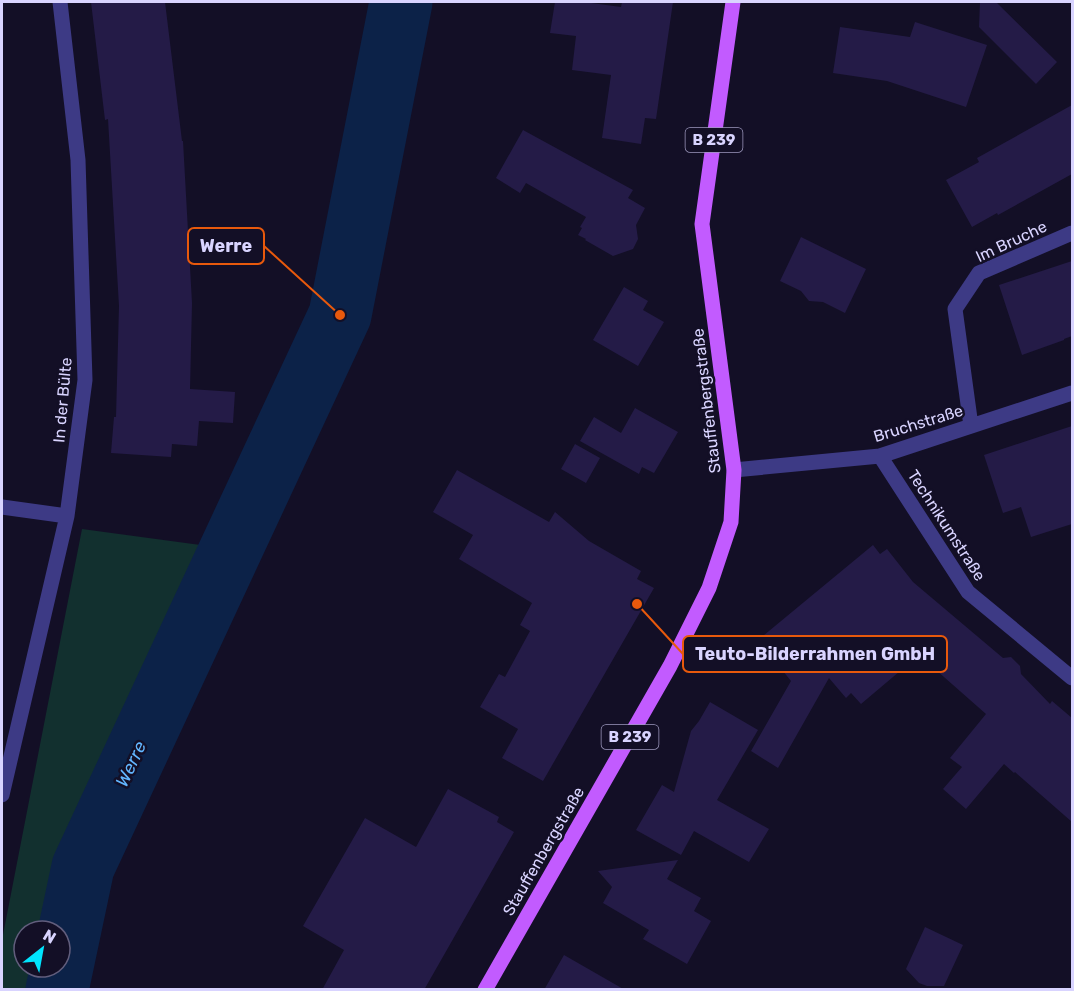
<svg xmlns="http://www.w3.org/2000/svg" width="1074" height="991" font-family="Rubik,sans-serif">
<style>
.green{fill:#12302f;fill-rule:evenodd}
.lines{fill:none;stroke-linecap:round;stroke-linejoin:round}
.river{stroke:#0c2248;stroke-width:63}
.building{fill:#241b47}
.minor{stroke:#3d3a85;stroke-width:15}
.primary{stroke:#c25bff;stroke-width:15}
.labels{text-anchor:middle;stroke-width:5;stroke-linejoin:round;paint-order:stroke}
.shield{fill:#130f26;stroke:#9e99be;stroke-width:1.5}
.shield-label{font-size:15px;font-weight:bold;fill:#d9d4ff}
.street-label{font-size:16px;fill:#d9d4ff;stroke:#130f26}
.water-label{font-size:18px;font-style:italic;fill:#62b6ff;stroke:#130f26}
.leader{fill:none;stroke:#e8590c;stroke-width:2}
.callout-dot{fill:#e8590c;stroke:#130f26;stroke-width:2}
.callout{fill:#130f26;stroke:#e8590c;stroke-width:2}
.callout-label{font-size:18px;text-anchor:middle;font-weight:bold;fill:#d9d4ff}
</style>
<rect width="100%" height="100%" fill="#130f26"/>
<path class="green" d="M82,529L230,549L86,866L78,989H2V940ZM24,931H60V967H24Z"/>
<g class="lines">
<path class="river" d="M57,990L83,867L340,315L401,2"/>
</g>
<path class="building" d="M91,2H165L182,141H183L192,303L190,389L235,392L233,423L199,421L197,446L172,444L171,457L111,453L114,417H116L119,306L108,119L105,120Z
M555,2H584L621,7L622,2H673L656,119L645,118L641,144L602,138L611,75L572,70L576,36L550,33Z
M980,2H996L1057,62L1036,84L979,27Z
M915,22L987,45L966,107L887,81L833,73L840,27L910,37Z
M1072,105V174L998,215L997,213L972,227L946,180L979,162L977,158Z
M523,130L633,190L628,198L645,208L636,225L638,239L633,249L613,256L585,240L586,239L578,235L582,228L580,227L586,217L526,183L520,193L496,178Z
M801,237L866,269L845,313L823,302L809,301L801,291L780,281Z
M1072,261V336L1064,339V340L1022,355L999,285Z
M624,287L648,301L643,310L664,322L638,366L593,340Z
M635,408L678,432L654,473L642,467L639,474L580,441L594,417L621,433Z
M1072,426V524L1031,537L1021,507L1003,513L984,455Z
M575,444L600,458L586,483L561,469Z
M457,470L549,522L555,512L589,541L641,571L637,579L654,588L543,781L502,758L518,729L480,707L499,674L505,677L530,631L520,625L532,603L459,559L473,535L433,512Z
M873,545L880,554L887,549L913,582L1003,658L1011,657L1020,666L1021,674L1050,704L1052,701L1072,718V822L1015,772L1014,773L1004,764L966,809L943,789L962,767L950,758L986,714L919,655L861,704L851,693L846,698L829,678L778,768L751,751L791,681L758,640Z
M710,702L758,730L717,800L769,829L749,862L694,831L681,855L636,830L662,785L674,792L691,731L699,721Z
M448,789L499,817L497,822L514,832L424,990H322L344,950L303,926L365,818L416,847Z
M678,860L667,879L701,898L694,911L711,921L687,964L643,939L649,930L603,903L612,887L598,871Z
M925,927L963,945L944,986H927L919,983L906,969Z
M564,955L625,990H544Z"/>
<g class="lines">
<path class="minor" d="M971,426L955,309L979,273L1072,233
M880,456L968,592L1072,678
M734,470L880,456L1072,393
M2,507L67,516
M2,795L67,516L85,380L78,160L60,2"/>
<path class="primary" d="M485,990L670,666L709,588L731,522L734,470L702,224L733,2"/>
</g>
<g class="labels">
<g class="shield">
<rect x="685.5" y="128" width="57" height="24" rx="4.5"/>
<rect x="601.5" y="725" width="57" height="24" rx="4.5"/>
</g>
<g class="shield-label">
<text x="714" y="145">B 239</text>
<text x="630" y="742">B 239</text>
</g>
<g class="street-label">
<text transform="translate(1011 241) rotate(-25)" y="6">Im Bruche</text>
<text transform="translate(62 400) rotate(-85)" y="6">In der Bülte</text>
<text transform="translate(706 401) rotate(-97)" y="6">Stauffenbergstraße</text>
<text transform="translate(918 423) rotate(-17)" y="6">Bruchstraße</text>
<text transform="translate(947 525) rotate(57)" y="6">Technikumstraße</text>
<text transform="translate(543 851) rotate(-60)" y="6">Stauffenbergstraße</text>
</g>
<g class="water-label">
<text transform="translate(131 764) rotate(-65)" y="6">Werre</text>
</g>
</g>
<path class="leader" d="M340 315L264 246M637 604L683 654"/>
<g class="callout-dot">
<circle cx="340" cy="315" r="6"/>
<circle cx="637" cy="604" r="6"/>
</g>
<g class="callout">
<rect x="188" y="228" width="76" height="36" rx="6"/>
<rect x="683" y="636" width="264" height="36" rx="6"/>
</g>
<g class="callout-label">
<text x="226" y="252">Werre</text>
<text x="815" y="660">Teuto-Bilderrahmen GmbH</text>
</g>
<rect width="1074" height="991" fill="none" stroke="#d9d4ff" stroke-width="6"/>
<g transform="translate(42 949) rotate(31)"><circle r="28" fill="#130f26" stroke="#625e7d" stroke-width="1.5"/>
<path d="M0-4.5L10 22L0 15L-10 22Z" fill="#00e5ff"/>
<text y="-9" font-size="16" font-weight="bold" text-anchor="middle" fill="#d9d4ff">N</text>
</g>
</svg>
